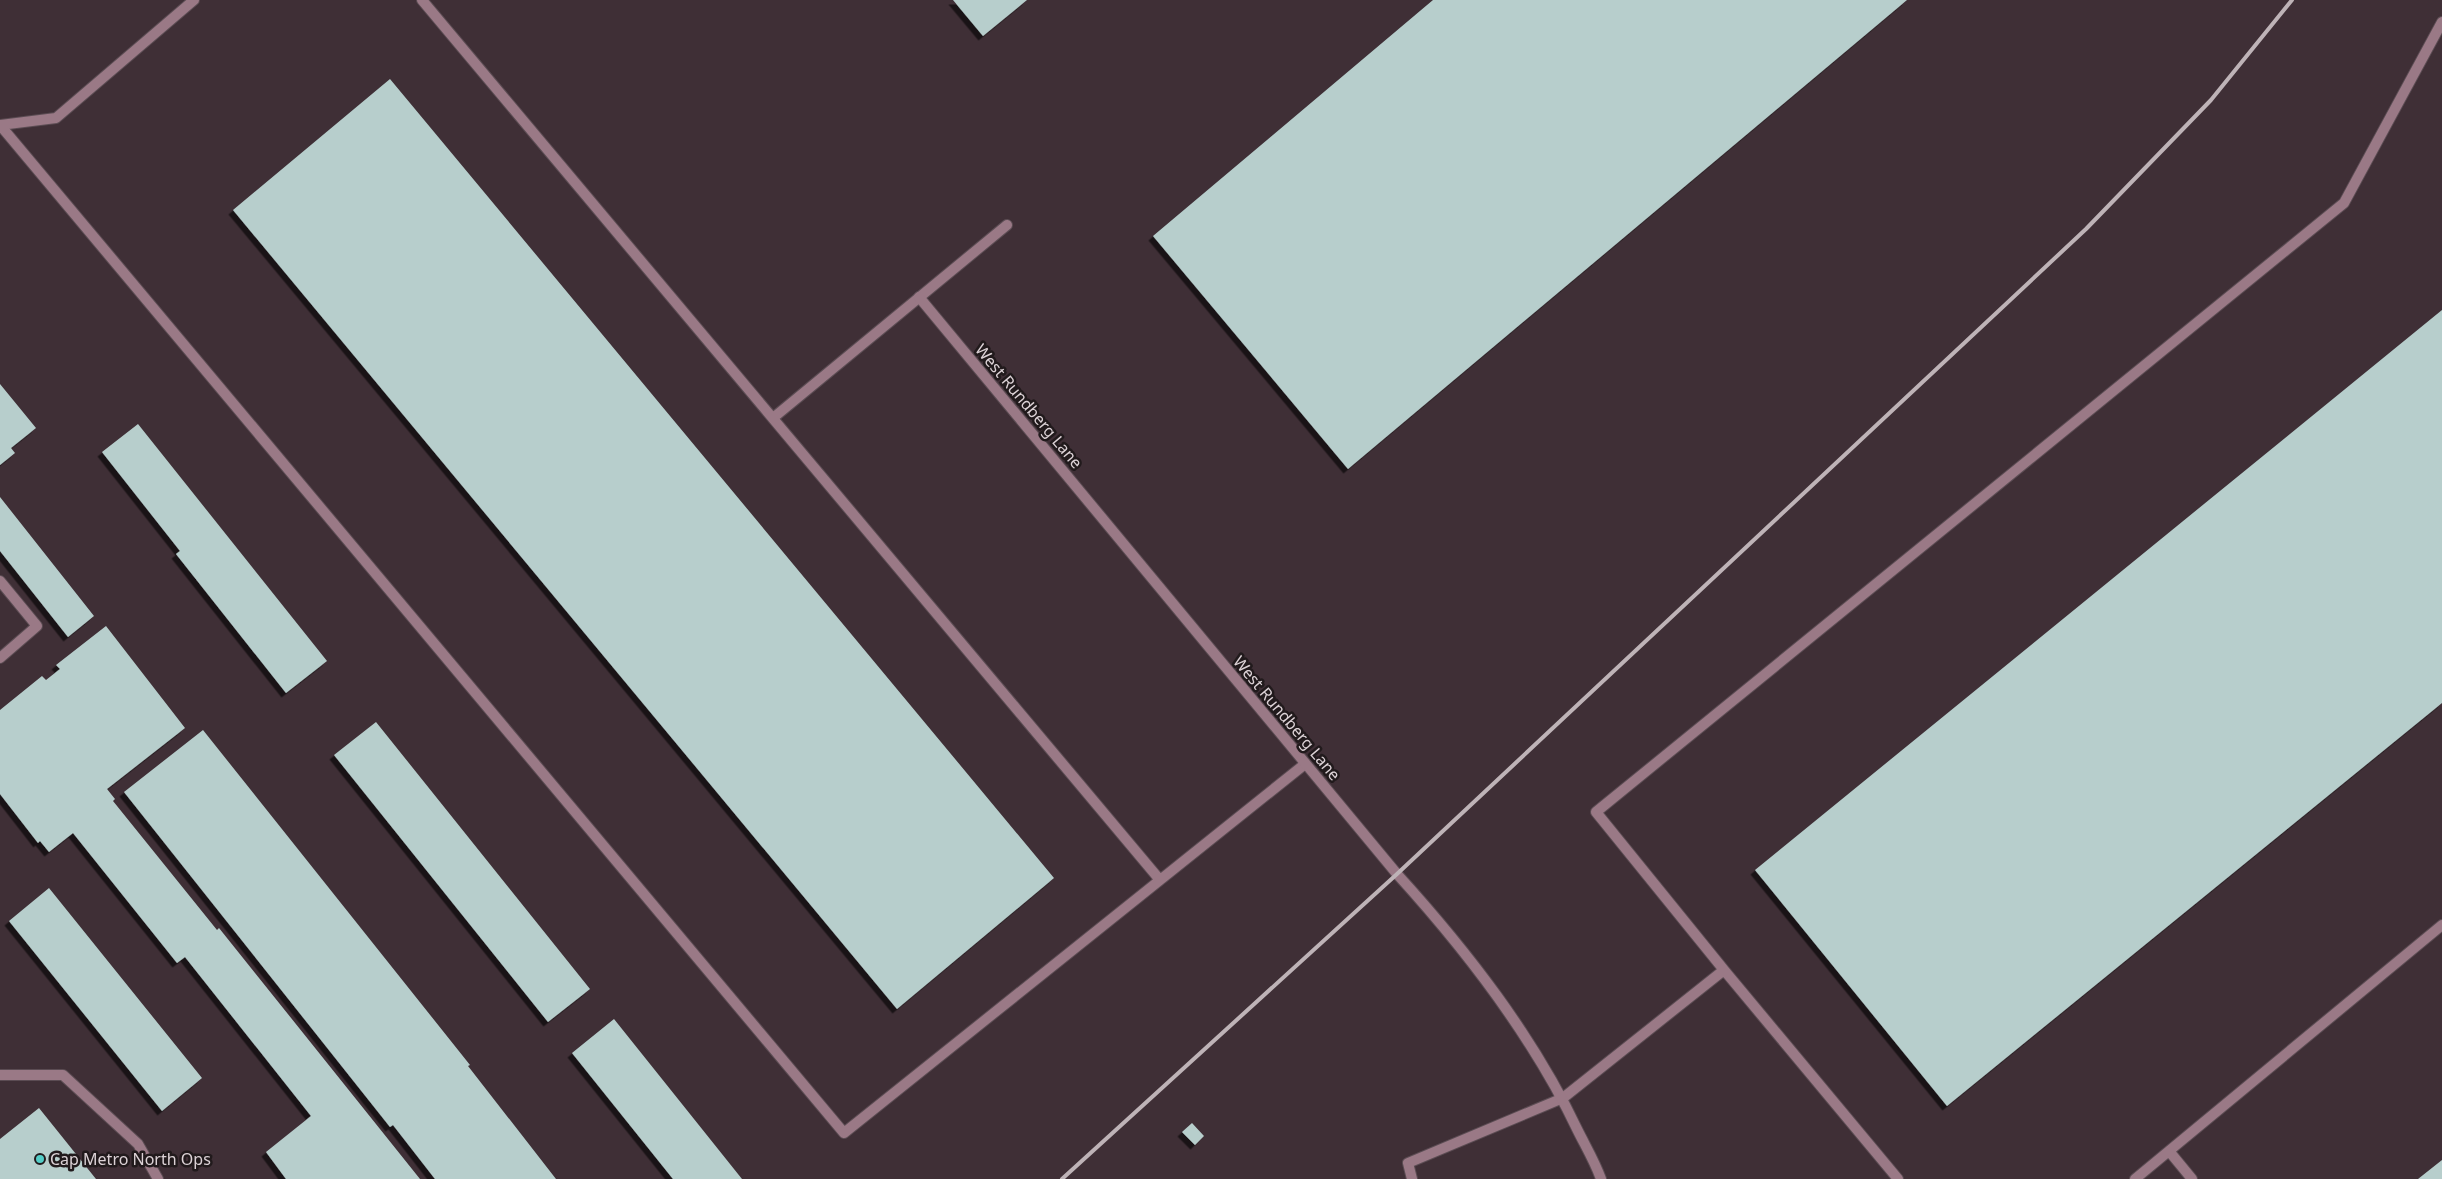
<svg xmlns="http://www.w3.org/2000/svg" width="2442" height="1179" font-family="'Noto Sans',sans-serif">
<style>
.building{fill:#b7cecc;filter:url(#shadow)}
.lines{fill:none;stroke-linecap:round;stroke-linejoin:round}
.service-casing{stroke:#5b4c53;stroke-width:12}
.minor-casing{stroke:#5b4c53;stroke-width:12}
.service{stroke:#9a7986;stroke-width:10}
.minor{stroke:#9a7986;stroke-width:10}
.rail{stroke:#beb3b7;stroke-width:4}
.poi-dot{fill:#54cdc7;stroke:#211a1c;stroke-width:2}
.labels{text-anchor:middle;stroke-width:5;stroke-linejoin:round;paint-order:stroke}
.street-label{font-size:16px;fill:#dcd2d6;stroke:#211a1c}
.poi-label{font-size:16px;fill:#dcd2d6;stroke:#211a1c;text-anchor:start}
</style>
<defs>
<filter id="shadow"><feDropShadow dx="-4.5" dy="4.5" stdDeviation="0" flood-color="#0009"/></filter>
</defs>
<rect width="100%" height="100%" fill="#3f2f36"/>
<path class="building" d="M953,0H1027L983,36Z
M1433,0H1907L1348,469L1153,236Z
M390,79L1054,878L897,1009L233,210Z
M2442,310V703L1947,1106L1755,870Z
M0,384L36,428L11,448L15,453L0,465Z
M138,424L327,661L286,693L176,554L180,551L102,452Z
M0,497L94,616L68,637L0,551Z
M106,626L185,728L107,789L115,799L113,801L217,930L219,928L420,1179H286L266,1152L311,1116L185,957L177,963L73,833L49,852L40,841L38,843L0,794V710L42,676L46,680L60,669L56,665Z
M376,722L590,989L548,1022L334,755Z
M203,730L470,1065L468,1066L556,1179H435L393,1125L390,1127L124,792Z
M49,888L202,1078L162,1111L9,921Z
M614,1019L742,1179H673L572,1053Z
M39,1108L96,1179H0V1139Z
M1192,1123L1204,1136L1195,1145L1182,1132Z
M2442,1160V1179H2418Z"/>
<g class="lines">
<defs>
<path id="service" d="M422,0L1160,880
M0,125L844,1133L1305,764
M0,125L56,118L194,0
M773,418L1007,225
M0,581L37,626L0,658
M1724,970L1898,1179
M0,1075H63L138,1144L158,1179
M2169,1151L2192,1179
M1412,1179L1408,1163L1563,1098L1724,970L1596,812L2344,203L2442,22
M2135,1179L2442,925"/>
<path id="minor" d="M919,297L1397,874C1467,951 1533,1036 1578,1131C1586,1147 1595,1162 1601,1179"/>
</defs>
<use href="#service" class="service-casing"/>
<use href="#minor" class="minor-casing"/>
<use href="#service" class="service"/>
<use href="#minor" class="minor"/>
<path class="rail" d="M1062,1179L1397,874L2086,229L2211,100L2292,0"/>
</g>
<circle class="poi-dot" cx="40" cy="1159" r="5"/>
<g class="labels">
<g class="street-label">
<text transform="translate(1029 406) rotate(50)" y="6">West Rundberg Lane</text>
<text transform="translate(1287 718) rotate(50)" y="6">West Rundberg Lane</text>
</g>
<g class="poi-label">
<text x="50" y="1165">Cap Metro North Ops</text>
</g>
</g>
</svg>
